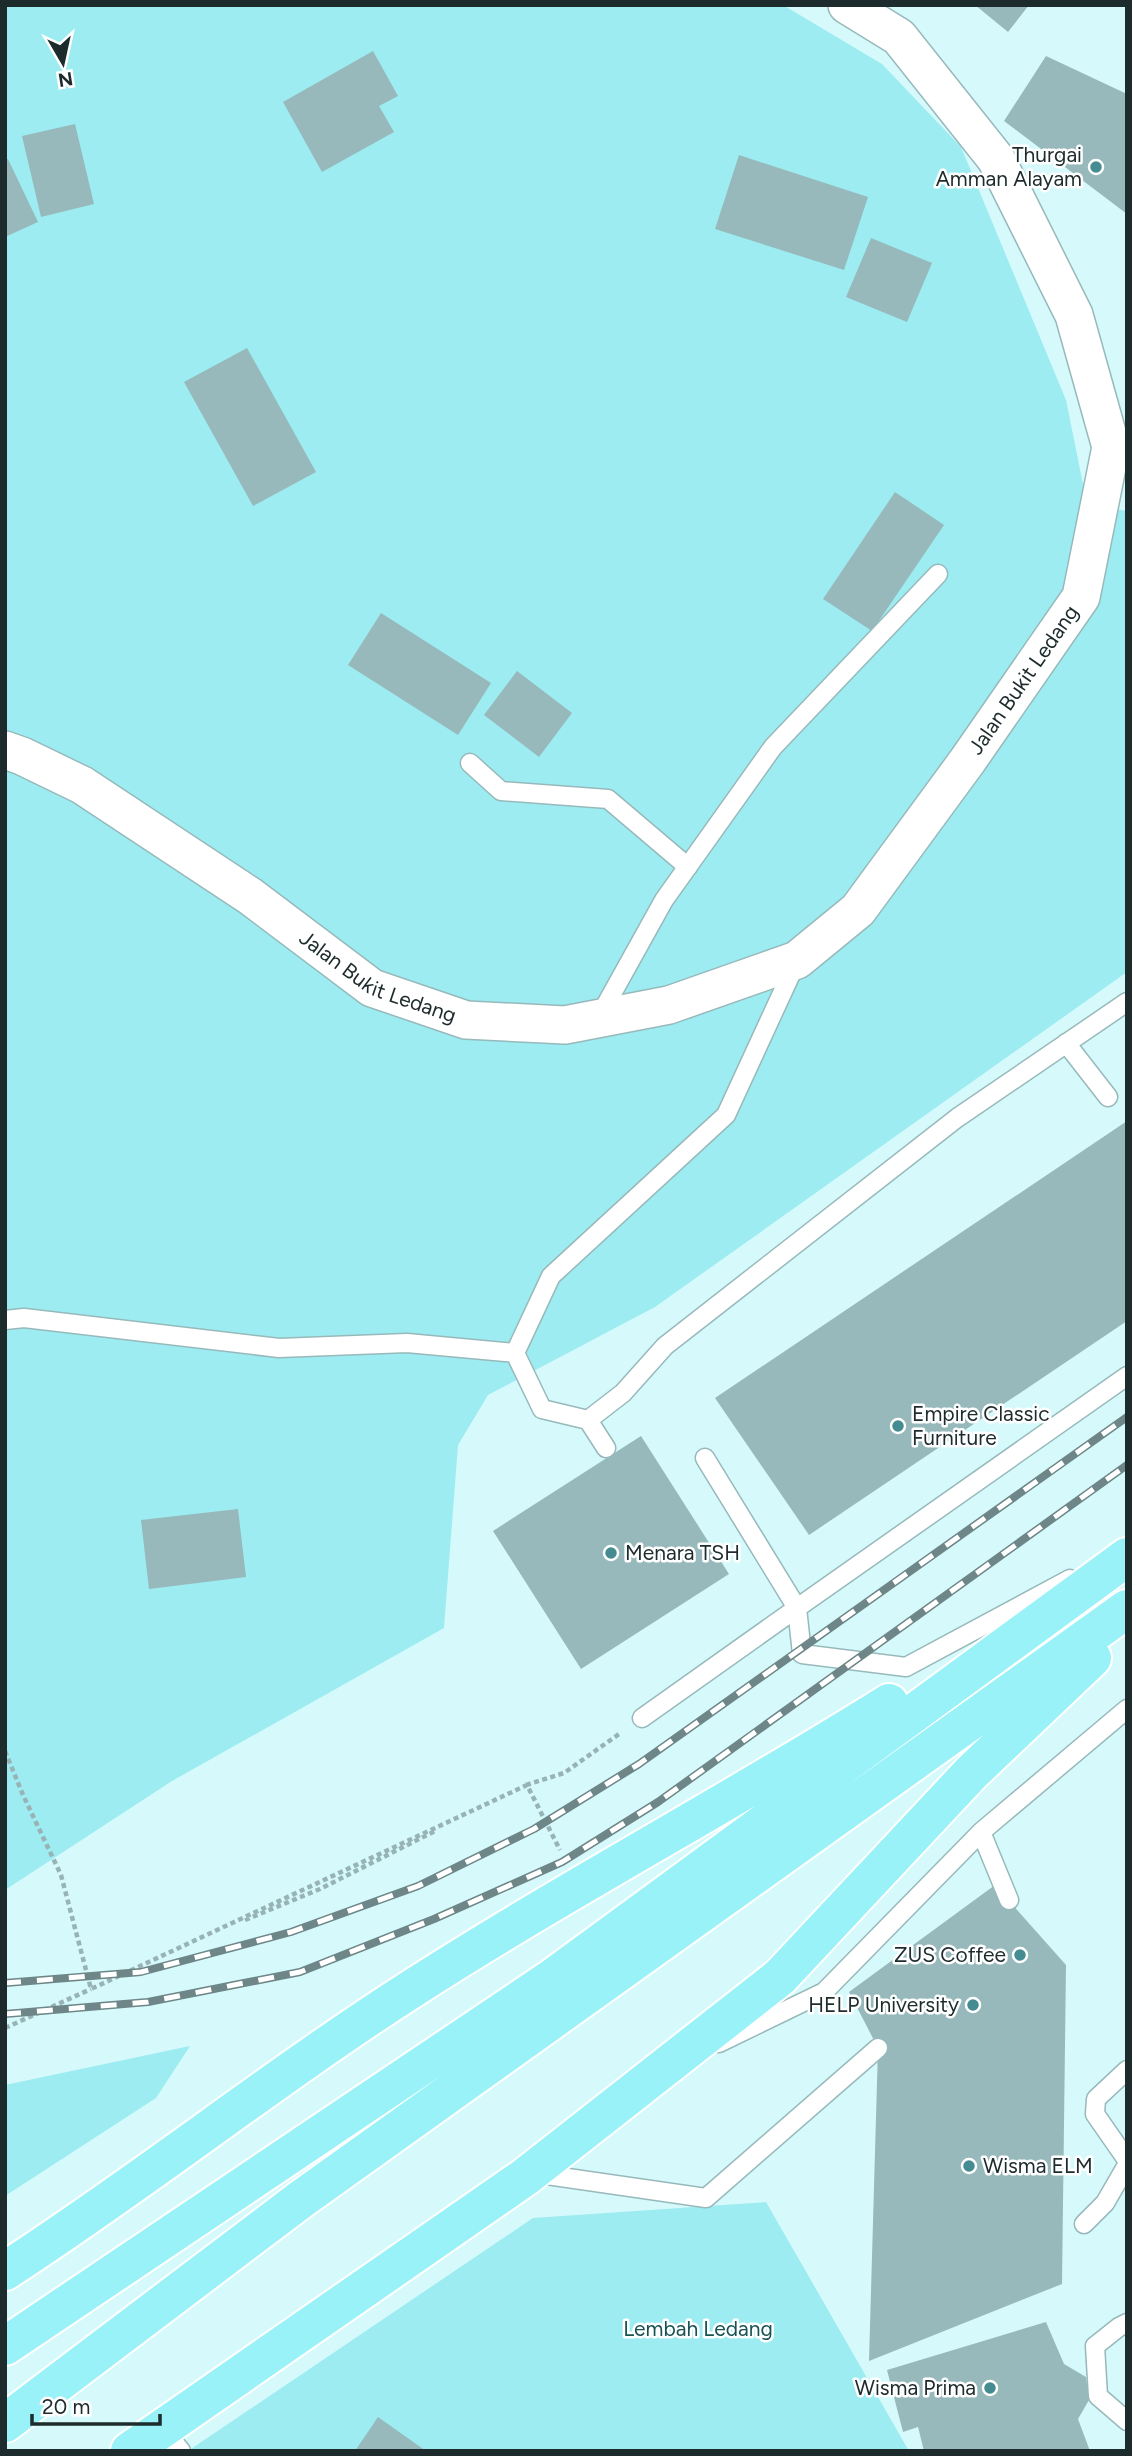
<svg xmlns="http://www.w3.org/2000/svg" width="1132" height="2456" font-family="Figtree,sans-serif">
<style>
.green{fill:#9decf1}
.building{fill:#97b9bb}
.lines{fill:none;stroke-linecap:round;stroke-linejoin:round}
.service-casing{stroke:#97b9bb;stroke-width:21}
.minor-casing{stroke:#97b9bb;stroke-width:40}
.primary-casing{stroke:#fff;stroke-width:42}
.path{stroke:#97b3b5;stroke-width:4.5;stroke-dasharray:5 3.5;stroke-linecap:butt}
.service{stroke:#fff;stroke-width:18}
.minor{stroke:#fff;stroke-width:37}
.primary{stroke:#98f2f8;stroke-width:38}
.rail-casing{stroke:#6e8687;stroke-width:8}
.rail{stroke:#fff;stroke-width:5;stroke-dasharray:16;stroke-linecap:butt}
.poi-dot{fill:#448c91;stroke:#fff;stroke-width:2.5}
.labels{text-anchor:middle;stroke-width:5;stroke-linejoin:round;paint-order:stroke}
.poi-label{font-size:21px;fill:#1d2b2c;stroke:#fff;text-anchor:end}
.street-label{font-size:21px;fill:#1d2b2c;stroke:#fff}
.park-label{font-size:21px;fill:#195255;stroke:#fff}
</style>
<rect width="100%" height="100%" fill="#d6fafc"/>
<path class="green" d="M5,5H783L882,64L961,147L1066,400L1087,504L1127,511V972L655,1307L488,1395L458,1445L444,1628L172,1781L5,1890Z
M190,2046L156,2098L5,2196V2085Z
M766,2202L909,2451H188L533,2218Z"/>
<path class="building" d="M975,5H1029L1008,32Z
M373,51L398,96L379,106L394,132L322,172L283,102Z
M1046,56L1127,94V214L1004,121Z
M75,124L94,204L41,217L22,136Z
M739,155L868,197L844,270L715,229Z
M8,159L38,222L5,237V160Z
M871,238L932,263L907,322L846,297Z
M247,348L316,472L253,506L184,382Z
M895,492L944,525L872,631L823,599Z
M381,613L491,683L458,735L348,665Z
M517,671L572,713L539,757L484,715Z
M1127,1121V1321L809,1535L715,1398Z
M641,1436L729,1574L581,1669L493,1531Z
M238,1509L246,1577L149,1589L141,1520Z
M995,1885L1066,1965L1062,2284L869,2361L878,2048L849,1992Z
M1046,2322L1064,2364L1086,2377L1089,2400L1078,2419L1090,2451H924L918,2427L903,2432L887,2370Z
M378,2417L426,2451H355Z"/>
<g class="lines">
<defs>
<path id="service" d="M470,763L501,791L608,799L688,867
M599,1017L664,900L773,747L938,574
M1066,1043L1108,1097
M5,1320L24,1318L279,1348L407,1343L515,1353L542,1409L588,1420L623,1393L665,1346L957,1118L1127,1002
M515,1353L551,1276L726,1115L796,963
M588,1420L606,1448
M1070,1579L906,1667L802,1654L797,1608L1127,1376
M642,1718L797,1608L705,1458
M981,1832L1009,1900
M719,2043L824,1992L981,1832L1127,1709
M1127,2070L1096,2099L1095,2114L1127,2160
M533,2173L706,2198L878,2048
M1084,2224L1105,2203L1127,2165
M1127,2323L1119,2327L1095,2346L1098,2396L1127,2421
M162,2428L181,2451"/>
<g id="minor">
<path id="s1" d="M5,750L22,756L82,785L250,896L372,988L466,1020L565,1025L669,1005L797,960L858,910L968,760L1081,597L1111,447L1074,315L996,159L899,37L847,5"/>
</g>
<path id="primary" d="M5,2271C144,2181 274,2077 413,1988C569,1888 733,1801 889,1703
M5,2346L551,1979L1127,1557
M5,2423L300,2200L1127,1609
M130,2451L525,2177L780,1977L971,1773L1092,1658"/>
</defs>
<use href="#service" class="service-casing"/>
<use href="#minor" class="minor-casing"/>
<use href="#primary" class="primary-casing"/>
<path class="path" d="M5,1751L23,1795L61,1875L91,1989L527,1785L560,1850
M526,1785L564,1773L619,1734
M245,1920L320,1889L437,1830
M5,2028L91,1989"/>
<use href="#service" class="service"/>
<use href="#minor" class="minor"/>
<use href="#primary" class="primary"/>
<defs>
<path id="rail" d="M5,1983L141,1972L291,1932L418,1886L534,1829L639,1764L1127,1417
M5,2014L148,2002L300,1972L434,1919L562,1862L658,1802L1127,1465"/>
</defs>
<use href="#rail" class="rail-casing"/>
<use href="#rail" class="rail"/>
</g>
<g class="poi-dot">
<circle cx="1096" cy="167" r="7"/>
<circle cx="898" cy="1426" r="7"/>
<circle cx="611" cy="1553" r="7"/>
<circle cx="1020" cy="1955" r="7"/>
<circle cx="973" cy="2005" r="7"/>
<circle cx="969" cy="2166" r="7"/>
<circle cx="990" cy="2388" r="7"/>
</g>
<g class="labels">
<g class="poi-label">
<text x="1082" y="162">Thurgai<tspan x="1082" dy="24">Amman Alayam</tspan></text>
<text x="912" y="1421" text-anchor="start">Empire Classic<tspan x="912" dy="24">Furniture</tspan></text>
<text x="625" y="1560" text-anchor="start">Menara TSH</text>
<text x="1006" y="1962">ZUS Coffee</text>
<text x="959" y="2012">HELP University</text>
<text x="983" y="2173" text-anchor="start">Wisma ELM</text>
<text x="976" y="2395">Wisma Prima</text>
</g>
<g class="street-label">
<text dy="7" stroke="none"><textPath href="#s1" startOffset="1241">Jalan Bukit Ledang</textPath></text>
<text dy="7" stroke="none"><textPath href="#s1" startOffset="439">Jalan Bukit Ledang</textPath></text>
</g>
<g class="park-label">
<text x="698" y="2336">Lembah Ledang</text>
</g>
</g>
<rect width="1132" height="2456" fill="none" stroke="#1d2b2c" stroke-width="14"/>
<g transform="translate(63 63) rotate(171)" stroke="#ffffff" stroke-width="5" paint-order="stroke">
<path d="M0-5L12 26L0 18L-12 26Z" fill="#1d2b2c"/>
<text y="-10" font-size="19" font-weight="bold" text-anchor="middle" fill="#1d2b2c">N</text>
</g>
<path d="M32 2414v10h128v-10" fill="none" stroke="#1d2b2c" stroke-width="3.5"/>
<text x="42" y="2414" font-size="21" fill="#1d2b2c" stroke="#ffffff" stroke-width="5" paint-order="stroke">20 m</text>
</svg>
